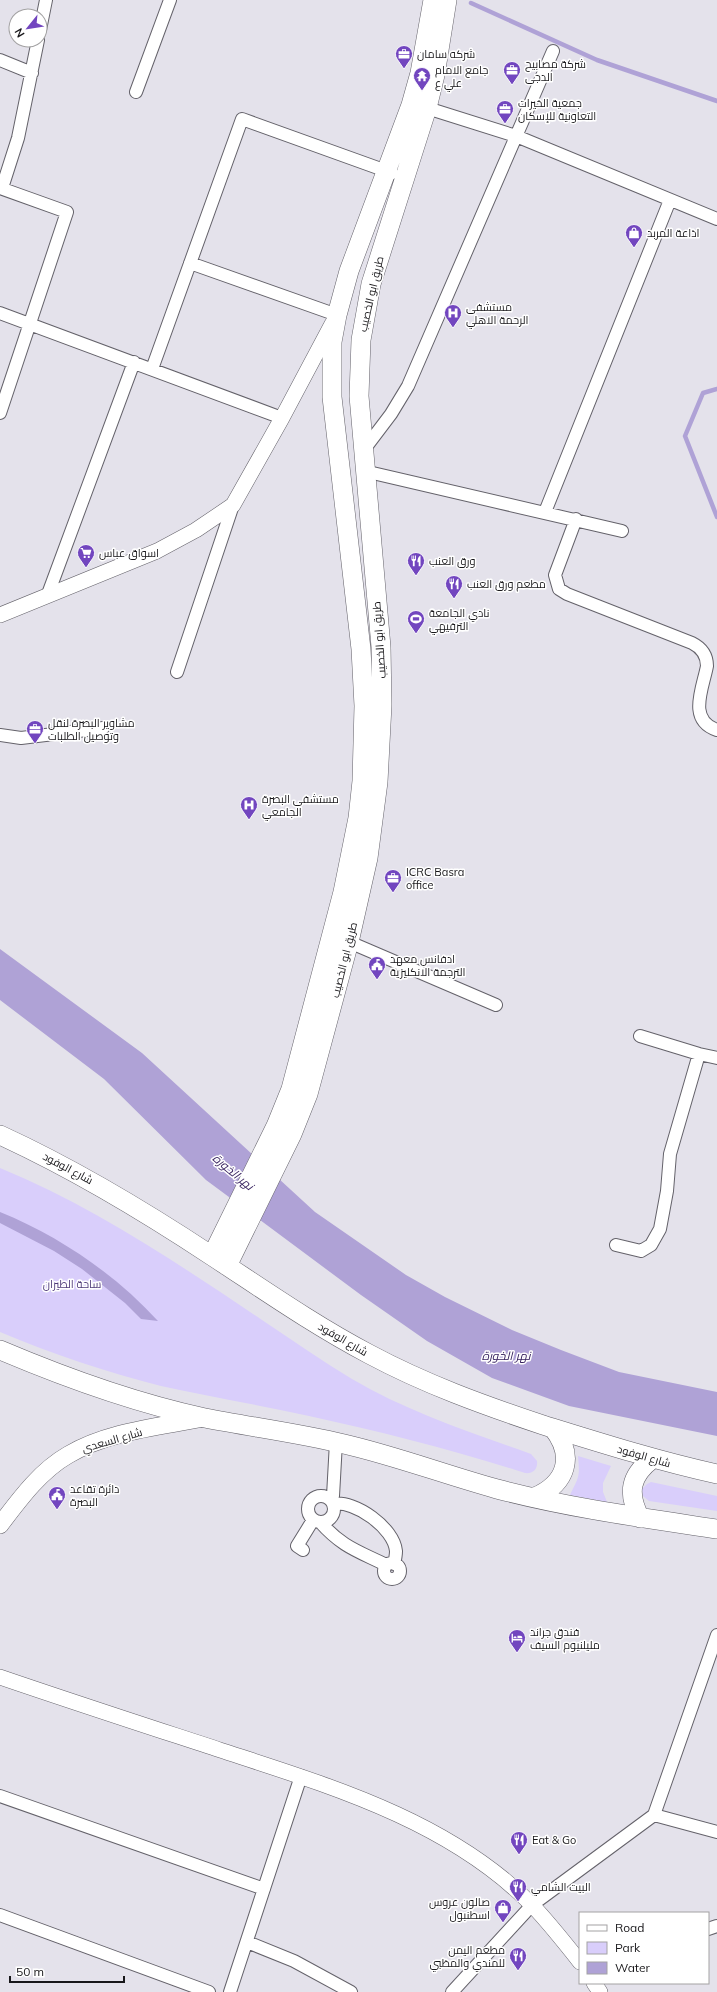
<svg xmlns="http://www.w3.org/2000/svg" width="717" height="1992" font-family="Mulish,Cairo,sans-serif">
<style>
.green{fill:#d9cefb}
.water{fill:#afa2d6}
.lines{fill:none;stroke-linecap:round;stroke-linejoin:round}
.stream{stroke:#afa2d6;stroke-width:4.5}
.minor-casing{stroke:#64626a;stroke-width:14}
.tertiary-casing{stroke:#64626a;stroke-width:16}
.secondary-casing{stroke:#64626a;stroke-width:18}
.primary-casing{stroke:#64626a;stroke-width:20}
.minor{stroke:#fff;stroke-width:12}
.tertiary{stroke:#fff;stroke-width:15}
.secondary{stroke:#fff;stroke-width:17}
.primary{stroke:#fff;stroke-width:19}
.labels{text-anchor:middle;stroke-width:3;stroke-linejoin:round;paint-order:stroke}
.poi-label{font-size:11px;fill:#18171a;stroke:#fff;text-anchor:start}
.street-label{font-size:11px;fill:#18171a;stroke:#fff}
.park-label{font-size:11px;fill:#4f3b7a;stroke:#fff}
.water-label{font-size:12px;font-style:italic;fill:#37225f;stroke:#fff}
</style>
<rect width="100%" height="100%" fill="#e4e2eb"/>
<path class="green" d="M0,1168C95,1207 180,1265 265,1322C294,1341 322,1361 352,1379C408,1412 470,1432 531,1454L537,1461C538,1469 533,1474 525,1473C454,1450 382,1432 309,1416C260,1405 210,1397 161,1386C106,1372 52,1354 0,1332Z
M578,1456L611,1466L603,1483V1492L607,1502L570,1495C579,1476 580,1478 578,1456Z
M651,1482L717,1496V1511L649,1501L643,1496L642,1489L647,1484Z"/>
<path class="water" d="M0,949L142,1053L315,1212L406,1275L445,1297L512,1330L561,1350L619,1372L717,1392V1436L569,1406L492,1378L427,1341L361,1295L206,1180L104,1079L0,1000Z
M0,1212C59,1236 115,1274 158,1321L141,1319L125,1303L82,1269L54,1251L0,1223Z"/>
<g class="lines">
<path class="stream" d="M471,3L597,60L717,101
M717,389L703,393L685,436L717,517"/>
<defs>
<path id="minor" d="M40,30L46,0
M0,60L32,73
M136,92L170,0
M427,108L516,136L717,219
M0,188L67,212L0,413
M2,188L18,138L38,40
M190,263L337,315
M0,313L282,418
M152,369L242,119L392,173
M363,451L391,414L408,386L553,51
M364,471L622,531
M545,512L670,200
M576,519L555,575L559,589L567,594L692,643C702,648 707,655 707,666C703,688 687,720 717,730
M48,594L134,362
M177,672L233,505
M0,735L21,738L103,728
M349,942L496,1005
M640,1036L699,1054L717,1058
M616,1245L641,1251L651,1245L660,1229L667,1191L670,1154L699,1054
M308 1509a13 13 0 1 1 26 0a13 13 0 1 1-26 0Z
M329,1499L333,1496L336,1442
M333,1504C355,1500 394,1528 396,1551C396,1555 395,1560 394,1564
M320,1522C342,1547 358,1551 386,1565
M303,1550L297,1546L313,1520
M384 1571a8 8 0 1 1 16 0a8 8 0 1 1-16 0Z
M0,1796L264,1889
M654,1815L717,1832
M0,1915L209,1992
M708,1929L717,1926
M247,1942L294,1961L351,1992
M230,1992L301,1776
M452,1992L532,1905L654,1815L717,1635"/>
<path id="tertiary" d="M0,615L157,551L196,530L233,505L282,418L332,324
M0,1677C73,1702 147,1726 220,1750C330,1786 450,1821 533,1906C550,1924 565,1943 580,1962
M594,1983L600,1992"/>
<path id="secondary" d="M0,1525C19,1500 40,1471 68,1455C108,1431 159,1427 204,1418"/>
<path id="primary" d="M0,1135C74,1169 144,1211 212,1256C264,1290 314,1325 369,1354C425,1384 483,1405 543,1425C601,1443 658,1461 717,1474
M212,1256L276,1126L291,1089L343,892L358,818L362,781L364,706L361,649L332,397V342L337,315L349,271L411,105L420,73L433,0
M227,1266L292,1134L308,1094L349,942L368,858L378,782L382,705L381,647L359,396L361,340L371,284L427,108L435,75L447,0
M0,1350C66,1378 135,1403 205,1418C251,1427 298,1433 344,1444C396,1456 446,1475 497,1489C569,1508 644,1518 717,1529
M535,1497C567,1483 575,1456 553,1428
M640,1518C627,1493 630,1476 652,1459"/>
</defs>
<use href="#minor" class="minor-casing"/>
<use href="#tertiary" class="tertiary-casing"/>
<use href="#secondary" class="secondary-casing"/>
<use href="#primary" class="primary-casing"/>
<use href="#minor" class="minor"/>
<use href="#tertiary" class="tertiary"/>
<use href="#secondary" class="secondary"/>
<use href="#primary" class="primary"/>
</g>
<defs>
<symbol id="office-pin" viewBox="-11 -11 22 30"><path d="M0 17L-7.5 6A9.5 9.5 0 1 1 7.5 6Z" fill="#7246bf" stroke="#fff"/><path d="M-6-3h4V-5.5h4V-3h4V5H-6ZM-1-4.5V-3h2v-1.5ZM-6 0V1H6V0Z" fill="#fff"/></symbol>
<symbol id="temple-pin" viewBox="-11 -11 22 30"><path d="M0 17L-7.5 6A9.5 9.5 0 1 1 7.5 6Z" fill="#7246bf" stroke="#fff"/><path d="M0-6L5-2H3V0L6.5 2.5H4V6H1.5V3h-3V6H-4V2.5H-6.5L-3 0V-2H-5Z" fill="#fff"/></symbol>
<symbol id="shop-pin" viewBox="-11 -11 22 30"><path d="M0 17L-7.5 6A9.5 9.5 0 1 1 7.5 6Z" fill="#7246bf" stroke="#fff"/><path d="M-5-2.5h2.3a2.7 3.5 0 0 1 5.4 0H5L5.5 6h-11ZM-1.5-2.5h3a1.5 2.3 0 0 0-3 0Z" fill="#fff"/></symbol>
<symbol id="hospital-pin" viewBox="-11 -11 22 30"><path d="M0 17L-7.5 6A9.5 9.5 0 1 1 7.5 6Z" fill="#7246bf" stroke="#fff"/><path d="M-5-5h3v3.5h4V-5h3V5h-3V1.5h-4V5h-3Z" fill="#fff"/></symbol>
<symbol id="supermarket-pin" viewBox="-11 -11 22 30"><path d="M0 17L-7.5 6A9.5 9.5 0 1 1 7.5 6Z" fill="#7246bf" stroke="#fff"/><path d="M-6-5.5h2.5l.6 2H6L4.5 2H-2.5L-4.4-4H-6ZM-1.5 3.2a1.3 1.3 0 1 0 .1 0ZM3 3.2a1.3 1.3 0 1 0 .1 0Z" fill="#fff"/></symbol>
<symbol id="restaurant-pin" viewBox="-11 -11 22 30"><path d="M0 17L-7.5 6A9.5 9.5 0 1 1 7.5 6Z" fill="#7246bf" stroke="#fff"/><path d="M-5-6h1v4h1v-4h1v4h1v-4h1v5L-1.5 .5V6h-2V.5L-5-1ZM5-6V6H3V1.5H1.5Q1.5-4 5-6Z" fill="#fff"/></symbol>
<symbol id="stadium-pin" viewBox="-11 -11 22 30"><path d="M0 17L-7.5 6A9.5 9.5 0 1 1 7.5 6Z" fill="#7246bf" stroke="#fff"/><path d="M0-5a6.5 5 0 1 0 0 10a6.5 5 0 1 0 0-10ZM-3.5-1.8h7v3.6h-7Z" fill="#fff"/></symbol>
<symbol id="civic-pin" viewBox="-11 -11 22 30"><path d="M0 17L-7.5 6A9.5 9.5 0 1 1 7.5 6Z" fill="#7246bf" stroke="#fff"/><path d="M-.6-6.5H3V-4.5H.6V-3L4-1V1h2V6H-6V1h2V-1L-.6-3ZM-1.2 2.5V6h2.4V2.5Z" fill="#fff"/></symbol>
<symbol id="hotel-pin" viewBox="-11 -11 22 30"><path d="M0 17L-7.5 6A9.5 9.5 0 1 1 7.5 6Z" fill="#7246bf" stroke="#fff"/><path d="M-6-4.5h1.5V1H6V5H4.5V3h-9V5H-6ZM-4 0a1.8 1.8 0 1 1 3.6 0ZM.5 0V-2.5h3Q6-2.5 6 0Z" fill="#fff"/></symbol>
</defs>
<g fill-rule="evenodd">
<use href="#office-pin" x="394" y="44" width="20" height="27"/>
<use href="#office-pin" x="502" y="60" width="20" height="27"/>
<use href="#temple-pin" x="412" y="66" width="20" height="27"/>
<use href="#office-pin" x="495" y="99" width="20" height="27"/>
<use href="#shop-pin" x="624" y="223" width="20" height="27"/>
<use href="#hospital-pin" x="443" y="303" width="20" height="27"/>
<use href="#supermarket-pin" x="76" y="543" width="20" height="27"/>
<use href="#restaurant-pin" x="406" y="551" width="20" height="27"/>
<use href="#restaurant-pin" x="444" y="574" width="20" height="27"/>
<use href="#stadium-pin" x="406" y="609" width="20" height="27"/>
<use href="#office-pin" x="25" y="719" width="20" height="27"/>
<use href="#hospital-pin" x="239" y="795" width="20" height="27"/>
<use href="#office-pin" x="383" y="868" width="20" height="27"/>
<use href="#civic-pin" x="367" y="955" width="20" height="27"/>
<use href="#civic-pin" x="47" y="1485" width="20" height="27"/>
<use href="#hotel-pin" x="507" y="1628" width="20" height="27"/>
<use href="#restaurant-pin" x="509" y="1830" width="20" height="27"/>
<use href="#restaurant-pin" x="508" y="1877" width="20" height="27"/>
<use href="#shop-pin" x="493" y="1898" width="20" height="27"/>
<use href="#restaurant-pin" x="508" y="1946" width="20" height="27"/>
</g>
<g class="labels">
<g class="poi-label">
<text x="417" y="58">شركه سامان</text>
<text x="525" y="68">شركة مصابيح<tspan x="525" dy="13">الدجى</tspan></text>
<text x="435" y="74">جامع الامام<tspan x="435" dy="13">علي ع</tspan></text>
<text x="518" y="107">جمعية الخيرات<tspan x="518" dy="13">التعاونية للإسكان</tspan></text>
<text x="647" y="237">اذاعة المربد</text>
<text x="466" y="311">مستشفى<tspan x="466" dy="13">الرحمة الاهلي</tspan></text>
<text x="99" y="557">اسواق عباس</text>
<text x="429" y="565">ورق العنب</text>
<text x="467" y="588">مطعم ورق العنب</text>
<text x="429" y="617">نادي الجامعة<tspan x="429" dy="13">الترفيهي</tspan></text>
<text x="48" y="727">مشاوير البصرة لنقل<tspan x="48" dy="13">وتوصيل الطلبات</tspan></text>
<text x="262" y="803">مستشفى البصرة<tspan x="262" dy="13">الجامعي</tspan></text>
<text x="406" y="876">ICRC Basra<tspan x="406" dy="13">office</tspan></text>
<text x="390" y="963">ادفانس معهد<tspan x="390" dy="13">الترجمة الانكليزية</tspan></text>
<text x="70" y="1493">دائرة تقاعد<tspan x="70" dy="13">البصرة</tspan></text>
<text x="530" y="1636">فندق جراند<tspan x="530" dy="13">مليلنيوم السيف</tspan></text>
<text x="532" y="1844">Eat &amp; Go</text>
<text x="531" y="1891">البيت الشامي</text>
<text x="490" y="1906" text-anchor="end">صالون عروس<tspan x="490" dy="13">اسطنبول</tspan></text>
<text x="505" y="1954" text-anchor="end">مطعم اليمن<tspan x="505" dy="13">للمندي والمظبي</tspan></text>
</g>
<g class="street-label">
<text transform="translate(371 294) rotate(-77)" y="4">طريق ابو الخصيب</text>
<text transform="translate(379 640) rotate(-94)" y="4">طريق ابو الخصيب</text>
<text transform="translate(344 960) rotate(-76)" y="4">طريق ابو الخصيب</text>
<text transform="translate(68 1168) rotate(28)" y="4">شارع الوفود</text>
<text transform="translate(343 1339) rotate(30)" y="4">شارع الوفود</text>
<text transform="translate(112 1440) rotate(-16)" y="4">شارع السعدي</text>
<text transform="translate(644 1456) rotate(16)" y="4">شارع الوفود</text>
</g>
<g class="park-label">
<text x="72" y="1288">ساحة الطيران</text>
</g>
<g class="water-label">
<text transform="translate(233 1172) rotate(40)" y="4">نهر الخورة</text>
<text x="506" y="1360">نهر الخورة</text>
</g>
</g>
<rect x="579" y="1912" width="130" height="72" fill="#ffffff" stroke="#a3a2a3"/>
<rect x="587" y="1925" width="20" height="6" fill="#ffffff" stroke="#a3a2a3"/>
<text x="615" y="1932" font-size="12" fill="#18171a">Road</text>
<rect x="587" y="1942" width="20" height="12" fill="#d9cefb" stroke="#a3a2a3"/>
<text x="615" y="1952" font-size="12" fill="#18171a">Park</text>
<rect x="587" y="1962" width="20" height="12" fill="#afa2d6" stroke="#a3a2a3"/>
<text x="615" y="1972" font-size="12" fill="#18171a">Water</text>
<g transform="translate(28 28) rotate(240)"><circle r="19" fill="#ffffff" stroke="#a3a2a3"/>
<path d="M0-3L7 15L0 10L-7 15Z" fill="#7246bf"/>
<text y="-6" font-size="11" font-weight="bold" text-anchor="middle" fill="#18171a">N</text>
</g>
<path d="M10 1976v6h114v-6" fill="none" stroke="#18171a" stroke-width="2"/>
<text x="16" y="1976" font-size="12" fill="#18171a" stroke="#ffffff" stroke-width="3" paint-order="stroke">50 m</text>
</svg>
